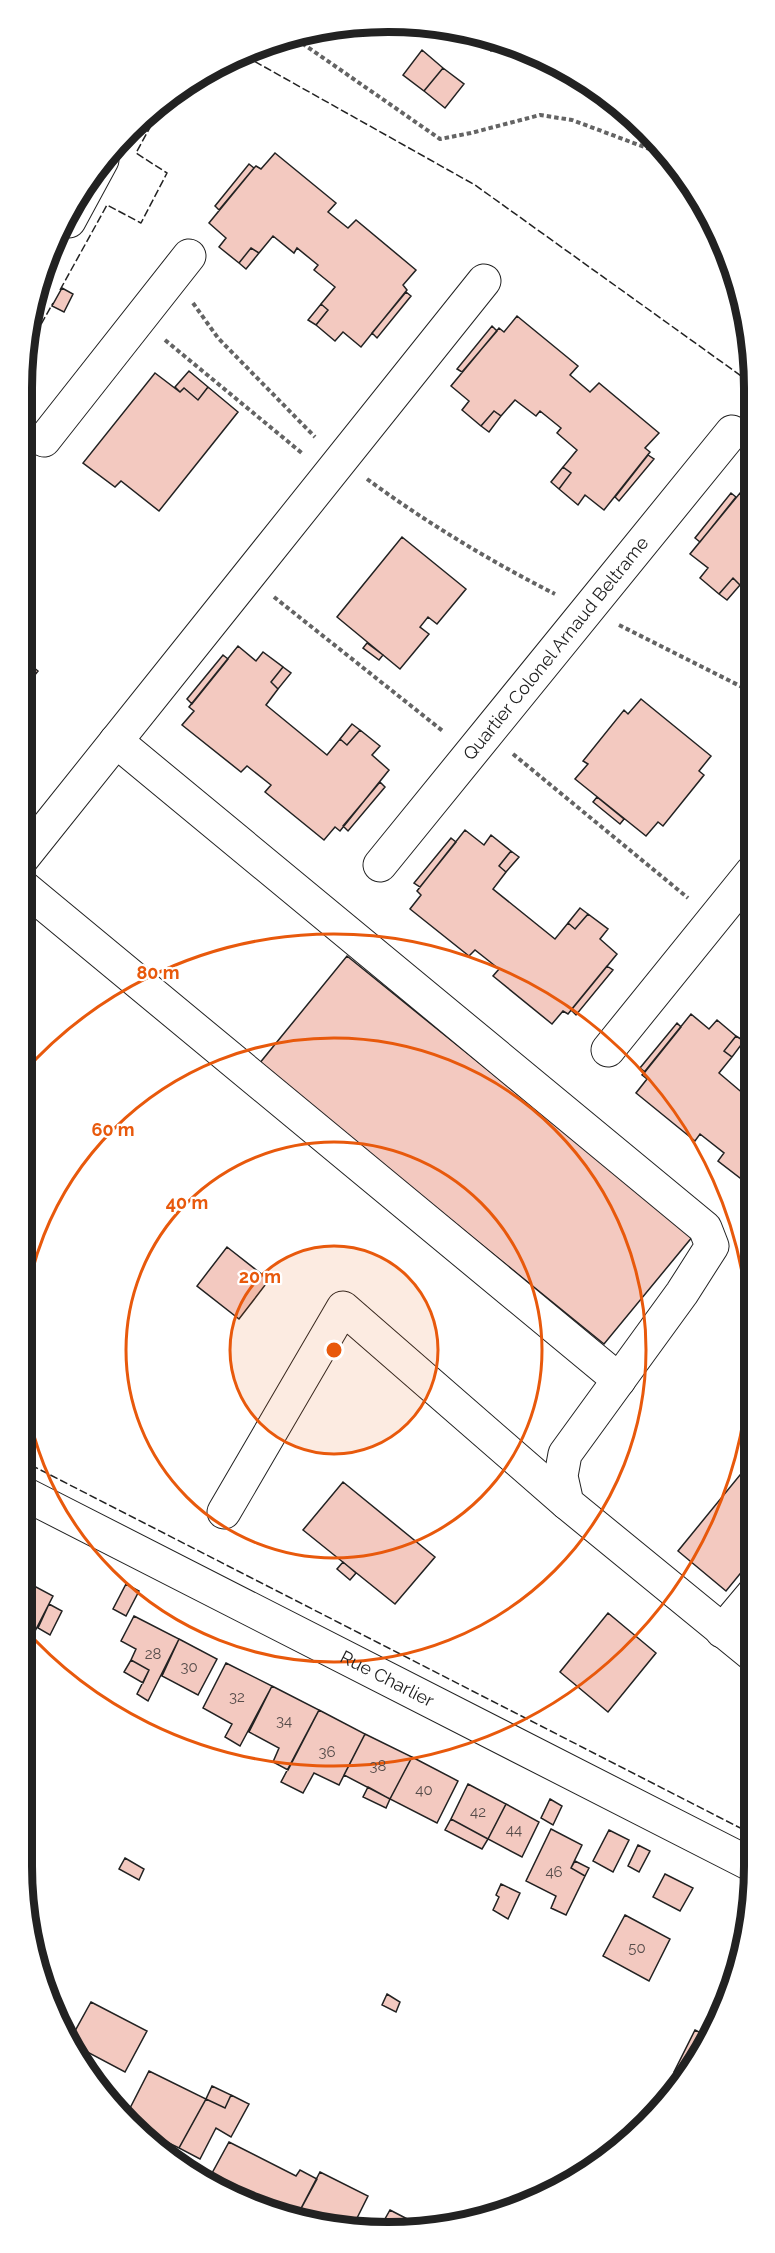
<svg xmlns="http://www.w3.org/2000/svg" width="775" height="2253" font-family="Raleway,sans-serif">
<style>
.building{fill:#f3c9c0;stroke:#222;stroke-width:1.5}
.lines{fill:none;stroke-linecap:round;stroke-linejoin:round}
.minor-casing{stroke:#222;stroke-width:35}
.path{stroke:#646464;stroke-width:4;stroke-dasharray:4.5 3;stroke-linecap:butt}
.minor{stroke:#fff;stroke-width:33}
.fence{stroke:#222;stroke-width:1.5;stroke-dasharray:8 3;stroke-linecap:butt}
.ring{fill:none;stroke:#e8590c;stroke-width:3}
.labels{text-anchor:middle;stroke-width:4.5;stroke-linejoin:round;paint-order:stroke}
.number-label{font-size:15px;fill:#564c4a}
.street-label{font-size:18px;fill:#222;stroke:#fff}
.rim{fill:none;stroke:#222;stroke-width:8}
.centre{fill:#e8590c;stroke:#fff;stroke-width:3}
.ring-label{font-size:18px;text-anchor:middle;font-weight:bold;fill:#e8590c;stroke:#fff;stroke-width:4.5;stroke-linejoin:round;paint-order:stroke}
</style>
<rect width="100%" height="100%" fill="#fff"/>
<path class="building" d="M469,33H482L499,41L491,51Z
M422,50L443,68L424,91L403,75Z
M443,68L464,84L445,108L424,91Z
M275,153L336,203L328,212L348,228L356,220L416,270L403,285L407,290L361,347L343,332L335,341L316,325L328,310L321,304L335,287L314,270L318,265L297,248L294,253L273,236L259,253L251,248L239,263L219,247L226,238L209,223L254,168L256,166L261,169Z
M249,164L254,168L219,210L215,206Z
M251,248L259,253L246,269L239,263Z
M62,288L73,294L64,312L52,306Z
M406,292L411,296L377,338L372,333Z
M321,304L328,310L316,325L308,320Z
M517,316L578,366L570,375L590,392L599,383L659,433L645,448L650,452L604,510L585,495L578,505L559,489L571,473L563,467L577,450L557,433L561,428L540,411L536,416L515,400L501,416L494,411L481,426L462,410L469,401L451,386L499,328L504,332Z
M492,326L497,331L462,372L457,369Z
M189,371L208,387L198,400L184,388L180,392L175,387Z
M155,373L180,392L184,388L198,400L208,387L238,412L159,511L121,481L115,487L83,463Z
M494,411L501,416L489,432L481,426Z
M648,455L654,459L619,501L615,497Z
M563,467L571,473L559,489L551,482Z
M751,489V570L740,585L733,578L719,594L700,578L708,568L690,554L740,493L744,497Z
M731,493L736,497L700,542L695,538Z
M402,537L466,589L437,624L428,617L420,627L429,634L400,669L337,617Z
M733,578L740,585L727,600L719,594Z
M367,643L383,655L379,660L363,648Z
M238,646L256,661L263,652L283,667L271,682L278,689L266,705L327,755L340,739L347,745L360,730L380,746L372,755L389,770L340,831L335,827L324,840L265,792L271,785L247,766L241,772L182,725L194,711L189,707Z
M223,655L228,659L192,704L187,699Z
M21,657L38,671L21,692Z
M283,667L291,673L278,689L271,682Z
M641,699L711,756L699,771L704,775L663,826L658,822L646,836L575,779L588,764L583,761L624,710L628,714Z
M352,724L360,730L347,745L340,739Z
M380,782L385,787L348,831L343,826Z
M597,797L624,819L620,824L593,802Z
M465,830L484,845L491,835L511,851L499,866L506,872L493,889L555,939L568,923L575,929L588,914L608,929L600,939L617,954L568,1014L563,1011L552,1024L493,976L499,969L475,950L469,956L410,909L421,895L417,891Z
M451,838L456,842L420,887L414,883Z
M511,851L519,857L506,872L499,866Z
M580,908L588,914L575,929L568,923Z
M347,956L693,1236L604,1344L259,1064Z
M607,966L613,970L576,1015L571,1010Z
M691,1014L709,1029L717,1020L736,1036L724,1051L732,1057L719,1073L752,1101L753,1188L718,1161L724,1153L700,1134L695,1141L636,1093L647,1079L642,1075Z
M677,1023L681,1027L645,1072L640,1068Z
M736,1036L744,1041L732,1057L724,1051Z
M227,1247L269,1280L239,1319L197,1286Z
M753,1459V1558L726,1591L678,1551Z
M343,1482L435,1557L395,1604L303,1530Z
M343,1562L356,1573L350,1580L337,1569Z
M21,1579L53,1596L32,1637L21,1631Z
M126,1584L139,1591L126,1616L113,1609Z
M49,1604L62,1611L50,1635L38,1628Z
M608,1613L656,1653L608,1712L560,1672Z
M134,1616L179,1639L148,1701L137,1694L149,1670L131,1660L136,1649L121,1641Z
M179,1639L217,1659L198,1695L162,1676Z
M131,1660L149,1670L143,1683L124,1672Z
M226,1663L272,1686L240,1746L225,1737L232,1724L203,1708Z
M272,1686L319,1710L288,1770L273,1762L279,1748L249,1732Z
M319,1710L365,1734L339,1785L314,1773L303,1793L281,1782Z
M365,1734L412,1757L390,1799L344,1775Z
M412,1757L458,1781L437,1823L390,1799Z
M468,1784L506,1804L488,1839L451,1819Z
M368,1787L390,1799L386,1808L363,1797Z
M550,1799L562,1806L553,1825L541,1818Z
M506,1804L539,1822L522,1857L488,1839Z
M451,1819L488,1839L482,1849L445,1830Z
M551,1829L582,1845L571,1868L585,1876L566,1915L551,1908L556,1896L526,1881Z
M609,1830L629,1840L613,1872L593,1861Z
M638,1845L650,1851L639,1872L628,1866Z
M125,1858L144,1869L139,1880L119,1869Z
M575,1861L589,1868L585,1876L571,1868Z
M665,1874L693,1888L680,1911L653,1897Z
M501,1884L520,1893L508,1919L493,1910L499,1897L496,1895Z
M625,1915L670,1939L649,1981L603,1956Z
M387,1994L400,2002L396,2012L382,2005Z
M91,2002L147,2031L125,2072L74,2045L70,2040Z
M695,2030L707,2036L692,2069L684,2077L674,2072Z
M149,2071L206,2099L179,2148L140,2129L138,2127L139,2123L126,2116Z
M212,2086L231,2095L225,2108L206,2099Z
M231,2095L249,2104L231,2137L216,2128L200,2159L179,2148L206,2099L225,2108Z
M229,2142L296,2176L300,2170L317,2179L297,2216L271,2208L211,2175Z
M320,2172L368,2196L352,2228L340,2229L297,2216Z
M390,2210L417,2224L381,2226Z"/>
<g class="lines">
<defs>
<g id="minor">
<path d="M69,221L102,160"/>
<path d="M44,440L189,256"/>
<path d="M116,741L705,1228L712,1246L682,1293L565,1454L561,1476L567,1503L754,1656"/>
<path d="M21,860L484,281"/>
<path id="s1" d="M380,865L732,432"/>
<path d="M21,885L619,1380"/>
<path d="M608,1050L752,872"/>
<path id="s2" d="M21,1492L754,1866"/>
<path d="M224,1512L343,1308L567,1503"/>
<path d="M722,1631L753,1594"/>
</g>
</defs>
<use href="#minor" class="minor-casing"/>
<path class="path" d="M296,39L440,139L471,133L540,115L572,120L671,157
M193,303L218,338L315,437
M165,340L303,454
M367,479C427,523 490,561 555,594
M274,597L444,732
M619,625L752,692
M513,754L688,898"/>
<use href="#minor" class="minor"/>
<path class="fence" d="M245,56L475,185L751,383
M60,290L107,205L141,223L167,173L136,153L160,109
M25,353L53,303
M21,1460L754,1835"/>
</g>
<circle cx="334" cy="1350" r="104" fill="#e8590c" fill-opacity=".12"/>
<g class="ring">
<circle cx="334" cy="1350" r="104"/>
<circle cx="334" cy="1350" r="208"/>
<circle cx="334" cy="1350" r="312"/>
<path d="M22 1074A416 416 0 1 1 22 1626"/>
</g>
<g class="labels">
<g class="number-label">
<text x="153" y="1659">28</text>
<text x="189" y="1672">30</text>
<text x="237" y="1702">32</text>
<text x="284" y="1726">34</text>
<text x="327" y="1757">36</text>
<text x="378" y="1771">38</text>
<text x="424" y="1795">40</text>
<text x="478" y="1817">42</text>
<text x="514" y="1835">44</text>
<text x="554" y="1877">46</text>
<text x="637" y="1953">50</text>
</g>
<g class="street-label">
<text dy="6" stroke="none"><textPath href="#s1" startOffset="279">Quartier Colonel Arnaud Beltrame</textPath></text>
<text dy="6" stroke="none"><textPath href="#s2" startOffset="411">Rue Charlier</textPath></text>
</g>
</g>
<path d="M0 0H775V2253H0ZM388 32H388A356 356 0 0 1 744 388V1866A356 356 0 0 1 388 2222H388A356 356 0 0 1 32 1866V388A356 356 0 0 1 388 32Z" fill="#fff" fill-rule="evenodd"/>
<path class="rim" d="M388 32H388A356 356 0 0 1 744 388V1866A356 356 0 0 1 388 2222H388A356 356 0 0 1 32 1866V388A356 356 0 0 1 388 32Z"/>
<circle cx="334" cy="1350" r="9" class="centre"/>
<g class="ring-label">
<text x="158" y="979">80 m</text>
<text x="113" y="1136">60 m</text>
<text x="187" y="1209">40 m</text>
<text x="260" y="1283">20 m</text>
</g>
</svg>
